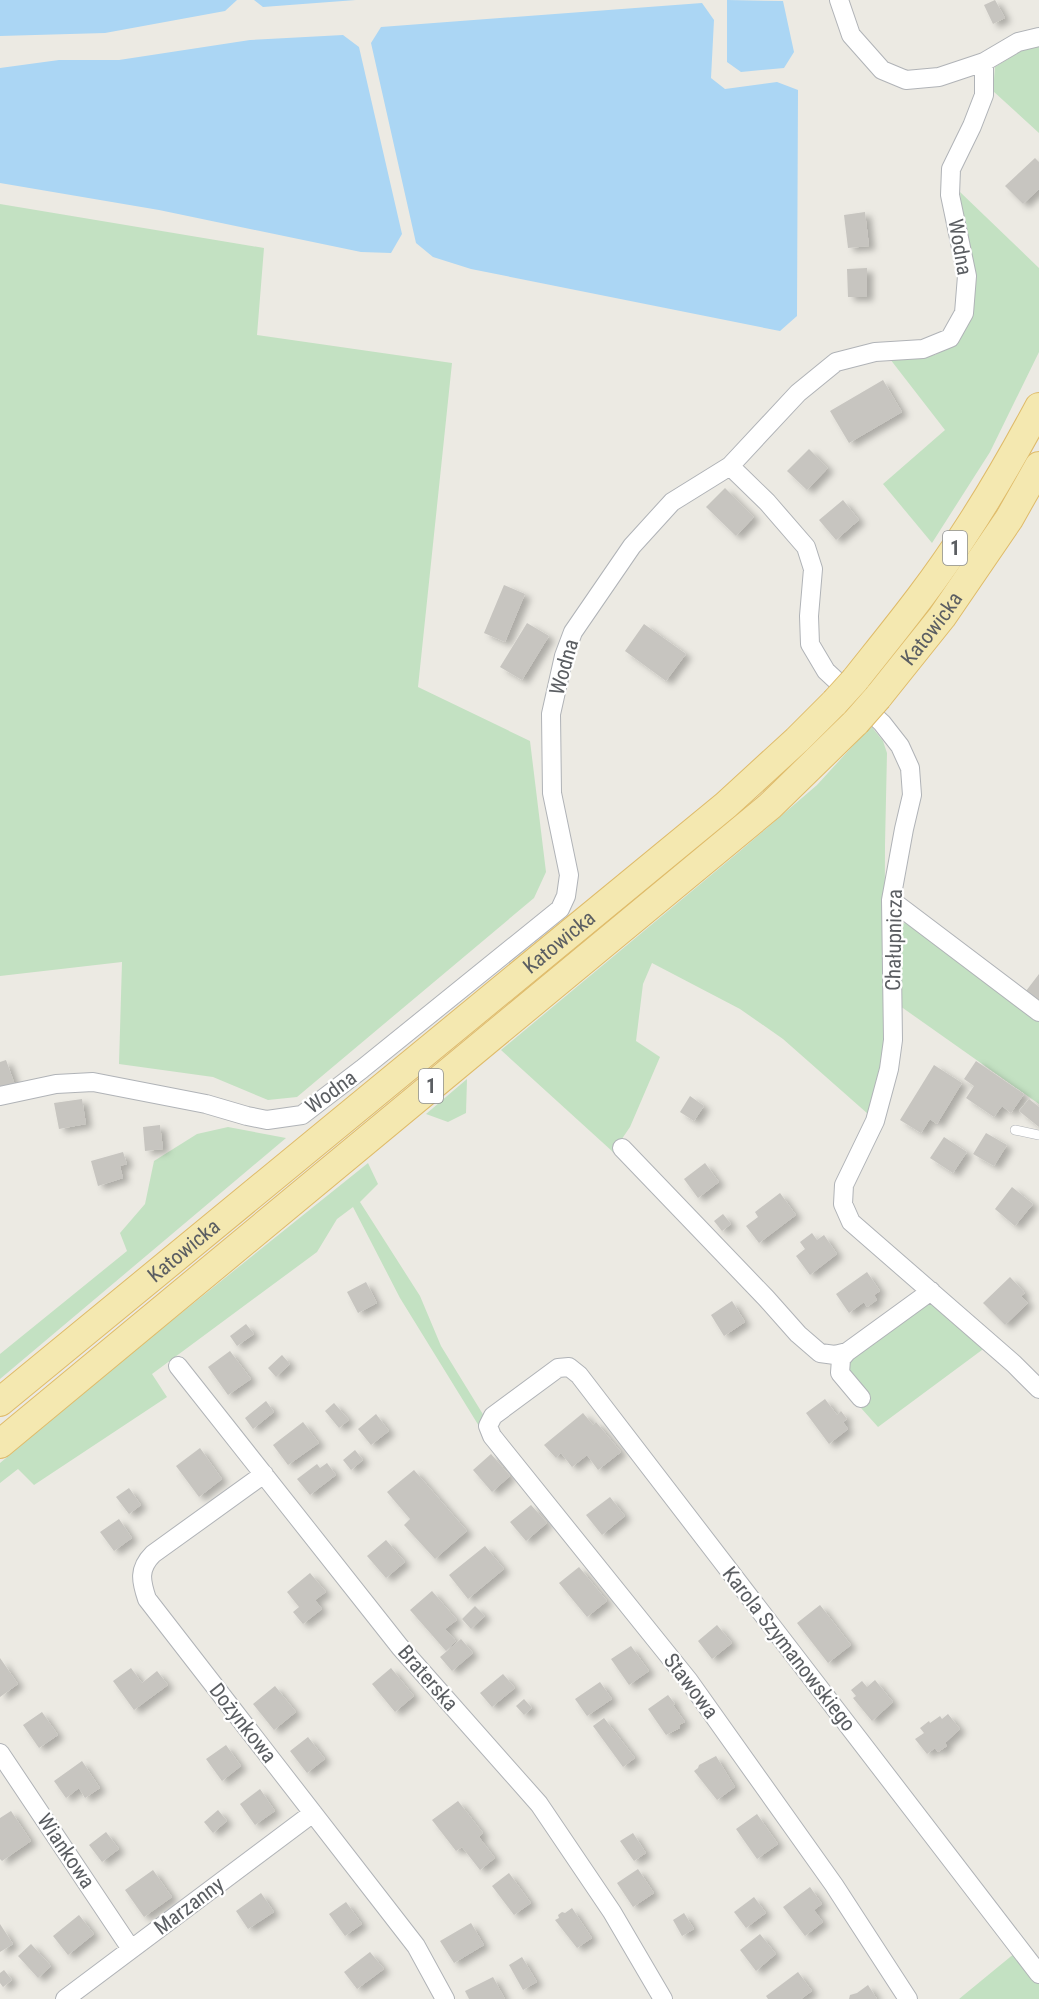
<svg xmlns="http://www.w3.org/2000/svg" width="1039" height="1999" font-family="'Roboto Condensed',sans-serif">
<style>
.green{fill:#c3e1c2}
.water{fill:#abd6f4}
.building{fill:#c7c5c0;filter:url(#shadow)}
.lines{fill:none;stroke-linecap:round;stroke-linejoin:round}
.lane-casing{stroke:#b0b3b7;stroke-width:10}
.street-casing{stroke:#b0b3b7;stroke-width:20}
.primary-casing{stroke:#dfbb69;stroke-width:30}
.lane{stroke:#fff;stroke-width:9}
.street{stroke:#fff;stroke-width:18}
.primary{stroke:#f4e8b0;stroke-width:28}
.primary-bridge-casing{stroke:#dfbb69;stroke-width:30;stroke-linecap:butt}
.primary-bridge{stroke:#f4e8b0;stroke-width:28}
.labels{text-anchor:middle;stroke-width:4.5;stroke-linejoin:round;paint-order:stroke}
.shield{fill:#fff;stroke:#8c8e91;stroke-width:1.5}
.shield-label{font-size:20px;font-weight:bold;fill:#5b5e62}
.street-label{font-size:21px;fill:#5b5e62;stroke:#fff}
</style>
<defs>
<filter id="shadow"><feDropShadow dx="6" dy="4" stdDeviation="3" flood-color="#0004"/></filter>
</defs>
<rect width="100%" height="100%" fill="#eceae3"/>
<path class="green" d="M1039,46V133L993,91L995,67L1024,49Z
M960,192L1039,268V352L990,452L932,543L883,484L945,430L890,359L935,355L955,343L972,314L976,277L962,212Z
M0,204L264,248L257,335L452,363L418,687L530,741L546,872L534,898L297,1097L268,1100L213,1077L119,1064L122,962L0,976Z
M871,726L883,741L887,753L885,845L884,1065L868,1114L783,1039L740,1009L652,963L643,984L636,1041L660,1057L630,1127L613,1152L501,1050L740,851L817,785Z
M910,921L1032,1013L1039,1022V1104L900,1006L898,926Z
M467,1079L466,1113L448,1122L426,1114Z
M228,1127L286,1138L0,1379V1354L127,1251L120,1233L145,1204L154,1161L197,1134Z
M368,1163L378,1184L360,1202L420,1296L441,1346L484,1416L482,1431L400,1298L353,1207L337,1219L317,1252L152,1374L167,1397L34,1485L18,1469L0,1483V1463L149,1339Z
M929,1304L943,1308L986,1347L878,1427L861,1408L868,1401L845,1367L851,1355L909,1315Z
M1015,1953L1039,1983V1999H959Z"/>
<path class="water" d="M0,0H237L225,11L105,33L0,36Z
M254,0H356L263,7Z
M727,0L783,1L794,52L784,68L741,72L727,62Z
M702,3L714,20L711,78L725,89L777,82L798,90L797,316L780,331L471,269L433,257L416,243L371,43L381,27Z
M343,35L359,47L402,234L391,253L361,252L159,210L0,183V68L59,60H119L250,40Z"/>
<path class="building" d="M995,0L1005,18L993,24L984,5Z
M1035,158L1039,162V189L1023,204L1005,186Z
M865,212L869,246L848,248L844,215Z
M867,268V297H848L847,269Z
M883,380L902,412L849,443L830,411Z
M809,449L828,468L807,490L787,471Z
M725,488L754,517L736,536L706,507Z
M843,500L859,520L836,540L819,520Z
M504,585L525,594L505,642L484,633Z
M527,623L549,636L522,680L500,667Z
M644,624L686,654L666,681L625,651Z
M1039,974V1000L1026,991Z
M6,1060L15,1085L0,1089V1062Z
M976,1061L1024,1094L1011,1113L1002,1106L994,1117L966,1098L974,1086L964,1079Z
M934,1065L962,1083L937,1124L930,1119L921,1133L900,1120Z
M690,1096L704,1106L694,1121L680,1112Z
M82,1099L86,1124L59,1129L54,1103Z
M1029,1099L1039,1107V1127L1019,1111Z
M160,1125L163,1149L145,1151L143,1127Z
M986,1133L1007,1145L994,1166L973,1154Z
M944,1137L967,1152L953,1173L930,1158Z
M123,1152L127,1164L120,1166L123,1178L98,1186L91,1161Z
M705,1163L719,1182L698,1198L684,1179Z
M1012,1187L1033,1204L1015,1226L995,1209Z
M780,1193L796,1215L759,1243L746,1226L758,1217L755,1212Z
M723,1214L731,1224L722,1231L714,1221Z
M812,1233L817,1240L824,1235L837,1254L810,1275L796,1256L805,1249L800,1242Z
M867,1272L880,1291L874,1295L877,1300L867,1307L864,1302L849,1313L836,1294Z
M1010,1277L1025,1293L1021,1296L1028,1303L1005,1325L983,1303Z
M366,1282L377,1303L358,1313L347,1292Z
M732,1301L745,1322L724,1336L711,1315Z
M246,1324L254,1334L237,1346L230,1336Z
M230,1351L251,1379L228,1395L208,1367Z
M282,1355L290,1364L276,1377L268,1368Z
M825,1399L837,1415L841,1411L847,1419L843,1422L848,1429L829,1444L806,1413Z
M266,1401L274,1412L253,1429L245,1418Z
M334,1403L349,1420L339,1428L325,1411Z
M583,1413L593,1425L596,1422L621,1452L598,1470L587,1455L572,1467L561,1453L556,1458L544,1445Z
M376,1414L389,1431L371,1445L358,1429Z
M303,1422L319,1443L288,1465L273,1445Z
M200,1448L222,1479L199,1497L176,1466Z
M355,1450L363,1460L351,1470L343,1460Z
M491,1454L510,1476L492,1492L473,1470Z
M327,1463L336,1475L310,1495L297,1479L317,1464L320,1468Z
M414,1470L467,1531L435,1559L404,1525L410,1519L387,1492Z
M129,1488L141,1505L129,1514L116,1497Z
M610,1497L625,1516L602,1535L586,1515Z
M531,1505L547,1523L526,1541L510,1522Z
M119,1519L132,1538L114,1551L100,1532Z
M386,1540L405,1562L386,1578L367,1556Z
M485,1546L504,1569L468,1599L449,1575Z
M579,1567L607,1601L587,1617L559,1583Z
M310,1573L326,1592L315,1600L322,1609L303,1624L293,1612L299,1607L287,1592Z
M432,1591L457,1620L445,1629L456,1641L446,1651L410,1610Z
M820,1605L851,1645L828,1663L797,1623Z
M475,1606L485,1616L471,1629L462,1619Z
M717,1625L732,1643L712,1659L698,1641Z
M461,1639L473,1653L452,1671L440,1657Z
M631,1646L649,1671L629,1685L611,1659Z
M0,1658L18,1684L0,1697Z
M131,1668L142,1683L157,1671L168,1685L134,1710L113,1681Z
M391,1668L414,1696L395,1712L372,1684Z
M503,1674L515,1688L492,1707L480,1693Z
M875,1680L893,1702L872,1721L853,1698L856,1696L851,1690L862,1681L867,1687Z
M600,1682L612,1699L587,1716L575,1699Z
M275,1686L296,1712L274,1730L253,1704Z
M668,1695L675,1704L673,1705L685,1722L679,1725L680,1728L666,1735L648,1709Z
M524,1699L532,1708L524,1715L516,1706Z
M42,1712L58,1735L39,1748L23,1725Z
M948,1714L960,1729L945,1743L947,1746L938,1752L935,1748L927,1754L915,1739L924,1733L920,1728L929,1721L930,1723L940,1716L942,1719Z
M604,1718L635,1758L623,1767L593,1726Z
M308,1737L325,1759L307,1773L290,1751Z
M226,1745L241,1766L222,1781L206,1759Z
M716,1756L735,1787L717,1800L694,1771L698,1768L699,1765Z
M82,1761L100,1788L85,1798L79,1788L66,1798L54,1781Z
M260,1789L275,1811L255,1825L240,1804Z
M458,1801L483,1833L479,1837L495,1858L480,1870L462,1847L456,1851L432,1820Z
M218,1810L227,1821L213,1833L204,1822Z
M11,1811L31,1841L2,1861L0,1859V1818Z
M757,1814L778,1844L757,1859L736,1829Z
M106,1832L119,1849L102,1862L89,1845Z
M633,1833L646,1853L634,1861L620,1841Z
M638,1869L654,1893L633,1907L617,1883Z
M153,1870L172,1897L144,1917L125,1890Z
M509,1873L531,1903L514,1915L492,1886Z
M810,1887L822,1904L814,1910L823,1922L805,1936L783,1907Z
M261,1893L274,1912L248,1929L236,1911Z
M754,1897L766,1913L746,1928L734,1912Z
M346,1902L362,1924L345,1936L329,1914Z
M572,1908L592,1938L577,1948L555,1920L559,1918L558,1915L562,1912L565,1913Z
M684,1913L694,1929L682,1936L673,1920Z
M79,1915L94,1934L68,1955L53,1936Z
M471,1923L484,1945L454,1963L440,1941Z
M0,1924L13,1944L0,1952Z
M760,1934L776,1954L756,1971L740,1950Z
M31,1944L51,1966L38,1978L18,1956Z
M370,1952L384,1969L357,1989L344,1972Z
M522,1957L537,1982L523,1990L509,1965Z
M4,1970L12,1980L3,1987L0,1983V1973Z
M798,1972L812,1991L801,1999H768L766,1996Z
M493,1977L505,1999H469L465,1991Z
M868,1985L877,1999H849L850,1995L857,1993Z"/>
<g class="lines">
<defs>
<path id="lane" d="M1015,1130L1039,1135"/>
<path id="street" d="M839,0L851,35L882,70L906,80L939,77L984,62L1018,42L1039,37
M730,466L767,502L806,547L813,569L809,616L810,644L826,671L882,723L900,746L910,768L912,795L904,829L891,900L893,1040L889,1069L875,1121L844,1185L843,1204L851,1222L1014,1364L1039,1389
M891,900L1039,1012
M0,1096L56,1084L93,1082L206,1104L247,1116L267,1120L302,1115L362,1069L560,909L566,896L569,875L552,793L551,714L564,656L573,632L632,546L672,502L730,466L798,393L836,362L875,352L923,349L950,338L964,313L967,276L950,195L951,169L972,126L984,95V62
M622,1148L766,1298L798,1334L820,1353L835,1355L847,1352L931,1291
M847,1352L841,1359L840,1373L861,1398
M178,1366L400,1647L539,1804L612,1912L663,1999
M264,1474L153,1554C138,1569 141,1581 147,1599L416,1946L445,1999
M0,1753L131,1949
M65,1999L313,1813
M908,1999L834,1885L689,1681L492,1436L488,1426L493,1416L558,1368L569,1367L579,1375L1039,1974"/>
<g id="primary">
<path d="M855,680C893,632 932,585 965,533C992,492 1016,450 1039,407"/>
<path id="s1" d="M878,697L942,617L1009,519L1039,466"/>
<path id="s2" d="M0,1402L726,805L797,740L835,702"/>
<path d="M0,1444L770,806L856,722"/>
</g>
</defs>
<use href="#lane" class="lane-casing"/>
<use href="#street" class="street-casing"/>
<use href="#primary" class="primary-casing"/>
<use href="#lane" class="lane"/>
<use href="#street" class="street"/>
<use href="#primary" class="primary"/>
<defs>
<path id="primary-bridge" d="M835,702L855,680
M856,722L878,697"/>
</defs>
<use href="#primary-bridge" class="primary-bridge-casing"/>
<use href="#primary-bridge" class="primary-bridge"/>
</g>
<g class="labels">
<g class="shield">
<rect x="943" y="531" width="24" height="34" rx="4.5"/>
<rect x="419" y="1069" width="24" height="34" rx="4.5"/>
</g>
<g class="shield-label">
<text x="955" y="555">1</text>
<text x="431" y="1093">1</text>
</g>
<g class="street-label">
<text transform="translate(960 247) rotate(80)" y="7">Wodna</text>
<text dy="7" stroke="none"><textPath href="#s1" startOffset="87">Katowicka</textPath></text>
<text transform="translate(564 667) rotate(-74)" y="7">Wodna</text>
<text transform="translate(894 940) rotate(-89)" y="7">Chałupnicza</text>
<text dy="7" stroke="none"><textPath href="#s2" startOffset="724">Katowicka</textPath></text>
<text transform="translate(331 1092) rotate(-36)" y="7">Wodna</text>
<text dy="7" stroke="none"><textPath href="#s2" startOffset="238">Katowicka</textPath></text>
<text transform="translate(789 1649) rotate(52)" y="7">Karola Szymanowskiego</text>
<text transform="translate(428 1678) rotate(49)" y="7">Braterska</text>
<text transform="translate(691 1686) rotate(53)" y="7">Stawowa</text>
<text transform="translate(243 1723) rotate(52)" y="7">Dożynkowa</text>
<text transform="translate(66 1851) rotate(56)" y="7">Wiankowa</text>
<text transform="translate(189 1906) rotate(-37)" y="7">Marzanny</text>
</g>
</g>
</svg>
